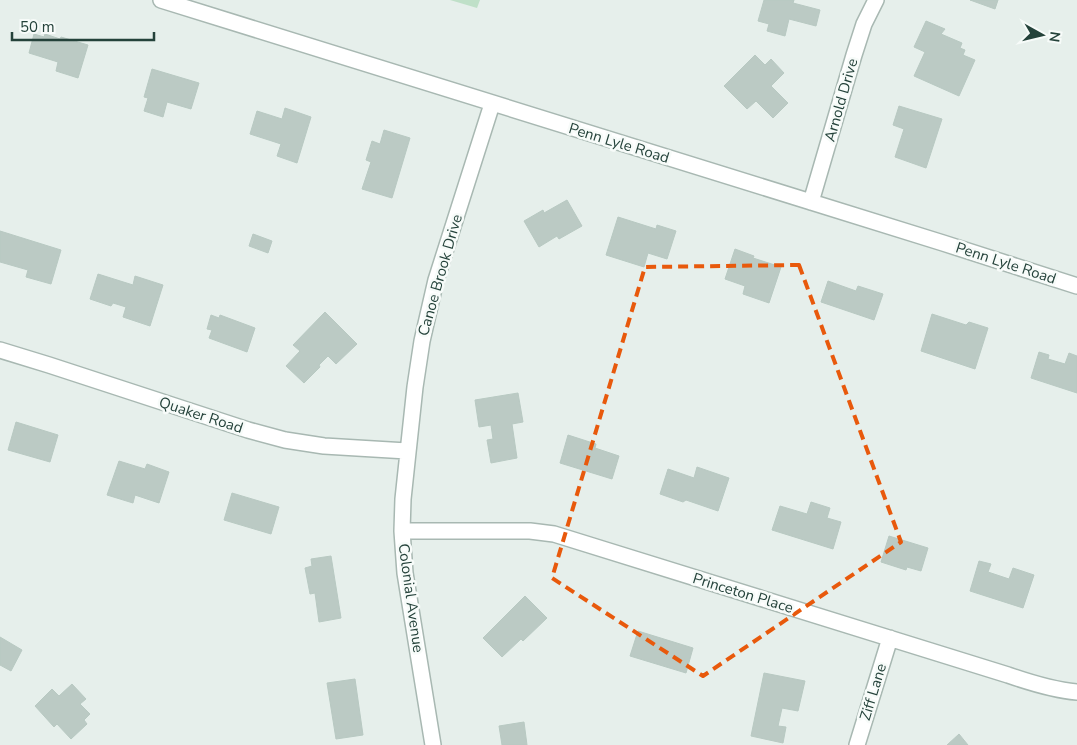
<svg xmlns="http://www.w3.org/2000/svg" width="1077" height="745" font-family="'Nunito Sans',sans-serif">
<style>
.green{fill:#bfe0c8}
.building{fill:#bbcac4;stroke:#b8c9c2}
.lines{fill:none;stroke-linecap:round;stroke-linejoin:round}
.minor-casing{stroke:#a8b8b2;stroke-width:18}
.minor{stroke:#fff;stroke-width:15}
.marked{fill:none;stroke:#e8590c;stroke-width:4;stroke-dasharray:10 6;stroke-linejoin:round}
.labels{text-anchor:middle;stroke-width:5;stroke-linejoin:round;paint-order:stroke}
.street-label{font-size:15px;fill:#24423a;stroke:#f7fbf9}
</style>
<rect width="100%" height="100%" fill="#e6efeb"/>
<path class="green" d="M450,0H480L477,8Z"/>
<path class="building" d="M764,0H794L793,3L820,10L816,26L789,19L785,36L767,31L769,24L758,21Z
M970,0H998L995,9Z
M926,21L945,29L941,34L962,43L960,48L965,50L963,55L975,60L959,96L914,76L925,52L914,47Z
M34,34L44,37L45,34L60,39L61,37L88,45L78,78L56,71L58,62L29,53Z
M755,55L765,65L771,59L784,73L771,86L788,103L773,118L756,101L747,109L724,86Z
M152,69L199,83L191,109L167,102L163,117L144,111L148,98L144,97Z
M899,106L942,119L926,168L895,157L904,129L893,125Z
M285,108L311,117L297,163L277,156L281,144L250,134L257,111L282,119Z
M384,130L410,138L392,198L362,189L371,162L366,160L372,141L380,144Z
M567,200L582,226L559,239L557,236L539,247L524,221L543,210L544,213Z
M618,217L656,229L657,225L676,231L667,259L648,253L644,267L606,255Z
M0,231L61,250L51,284L26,277L28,270L0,262Z
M253,234L272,241L268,253L249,246Z
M735,249L754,256L753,258L781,267L769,303L743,294L745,286L725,279Z
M98,274L133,285L135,276L163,285L150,326L123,317L126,307L113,303L111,306L90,299Z
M828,281L856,291L858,286L883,294L874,320L821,302Z
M325,312L357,344L336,364L328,356L319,365L320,367L304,383L286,366L300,351L293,345Z
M932,314L966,325L969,322L988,328L975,369L921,351Z
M211,315L219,318L220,315L255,328L247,352L209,338L212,330L207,329Z
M1039,352L1049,355L1048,359L1065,364L1069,353L1077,356V393L1031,378Z
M518,393L523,422L512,424L517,458L491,463L487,440L493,439L491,425L479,427L475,400Z
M16,422L58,435L50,462L8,450Z
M568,435L596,444L595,448L619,456L612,479L560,463Z
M119,461L145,469L147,464L169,472L159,503L135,495L133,503L107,495Z
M697,467L729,478L718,511L686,500L683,502L660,494L668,469L694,478Z
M232,493L279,507L271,534L224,520Z
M811,502L830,508L827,518L841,522L833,549L772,530L780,506L807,514Z
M889,536L928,548L921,571L907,567L906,570L881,562Z
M331,556L341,618L319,622L315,593L310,594L305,568L312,566L311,559Z
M979,561L991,564L988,572L1009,579L1013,568L1034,575L1023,608L970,591Z
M525,596L547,618L523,641L521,639L502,657L483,638Z
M638,631L693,648L686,673L630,656Z
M0,637L22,650L11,671L0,665Z
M764,673L805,681L798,711L782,708L778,726L786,727L783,743L751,736Z
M355,679L363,735L336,739L327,683Z
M72,684L86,699L80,704L90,714L84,720L87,724L71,739L57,724L54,727L35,706L52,689L59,696Z
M524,722L527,745H502L499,726Z
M959,734L968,745H947Z"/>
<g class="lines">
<defs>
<path id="minor" d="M161,0L943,243L1077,286
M811,202L854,55L864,24L876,0
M0,350L49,365L248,430L285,440L324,446L407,451
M402,531H530L554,534L1008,675C1031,683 1053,690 1077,692
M433,745L405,573L402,531L403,499L415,387L422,341L436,280L492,104
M857,745L890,638"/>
</defs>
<use href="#minor" class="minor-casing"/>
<use href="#minor" class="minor"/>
</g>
<path class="marked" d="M799,265L901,542L703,676L552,578L645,267Z"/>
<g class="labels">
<g class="street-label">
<text transform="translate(841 100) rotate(-74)" y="5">Arnold Drive</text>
<text transform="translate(619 143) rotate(17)" y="5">Penn Lyle Road</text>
<text transform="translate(1006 263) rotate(18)" y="5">Penn Lyle Road</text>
<text transform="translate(440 275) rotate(-74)" y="5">Canoe Brook Drive</text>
<text transform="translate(201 415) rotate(18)" y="5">Quaker Road</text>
<text transform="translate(743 593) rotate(17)" y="5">Princeton Place</text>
<text transform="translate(411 598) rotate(82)" y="5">Colonial Avenue</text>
<text transform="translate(873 692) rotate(-73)" y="5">Ziff Lane</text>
</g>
</g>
<g transform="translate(1042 35) rotate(98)" stroke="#f7fbf9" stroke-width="4" paint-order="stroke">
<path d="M0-4L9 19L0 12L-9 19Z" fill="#24423a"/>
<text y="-8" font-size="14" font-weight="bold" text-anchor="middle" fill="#24423a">N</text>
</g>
<path d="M12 32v8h142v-8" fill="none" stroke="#24423a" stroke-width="2.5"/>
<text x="20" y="32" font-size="15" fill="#24423a" stroke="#f7fbf9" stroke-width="4" paint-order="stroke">50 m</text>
</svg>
